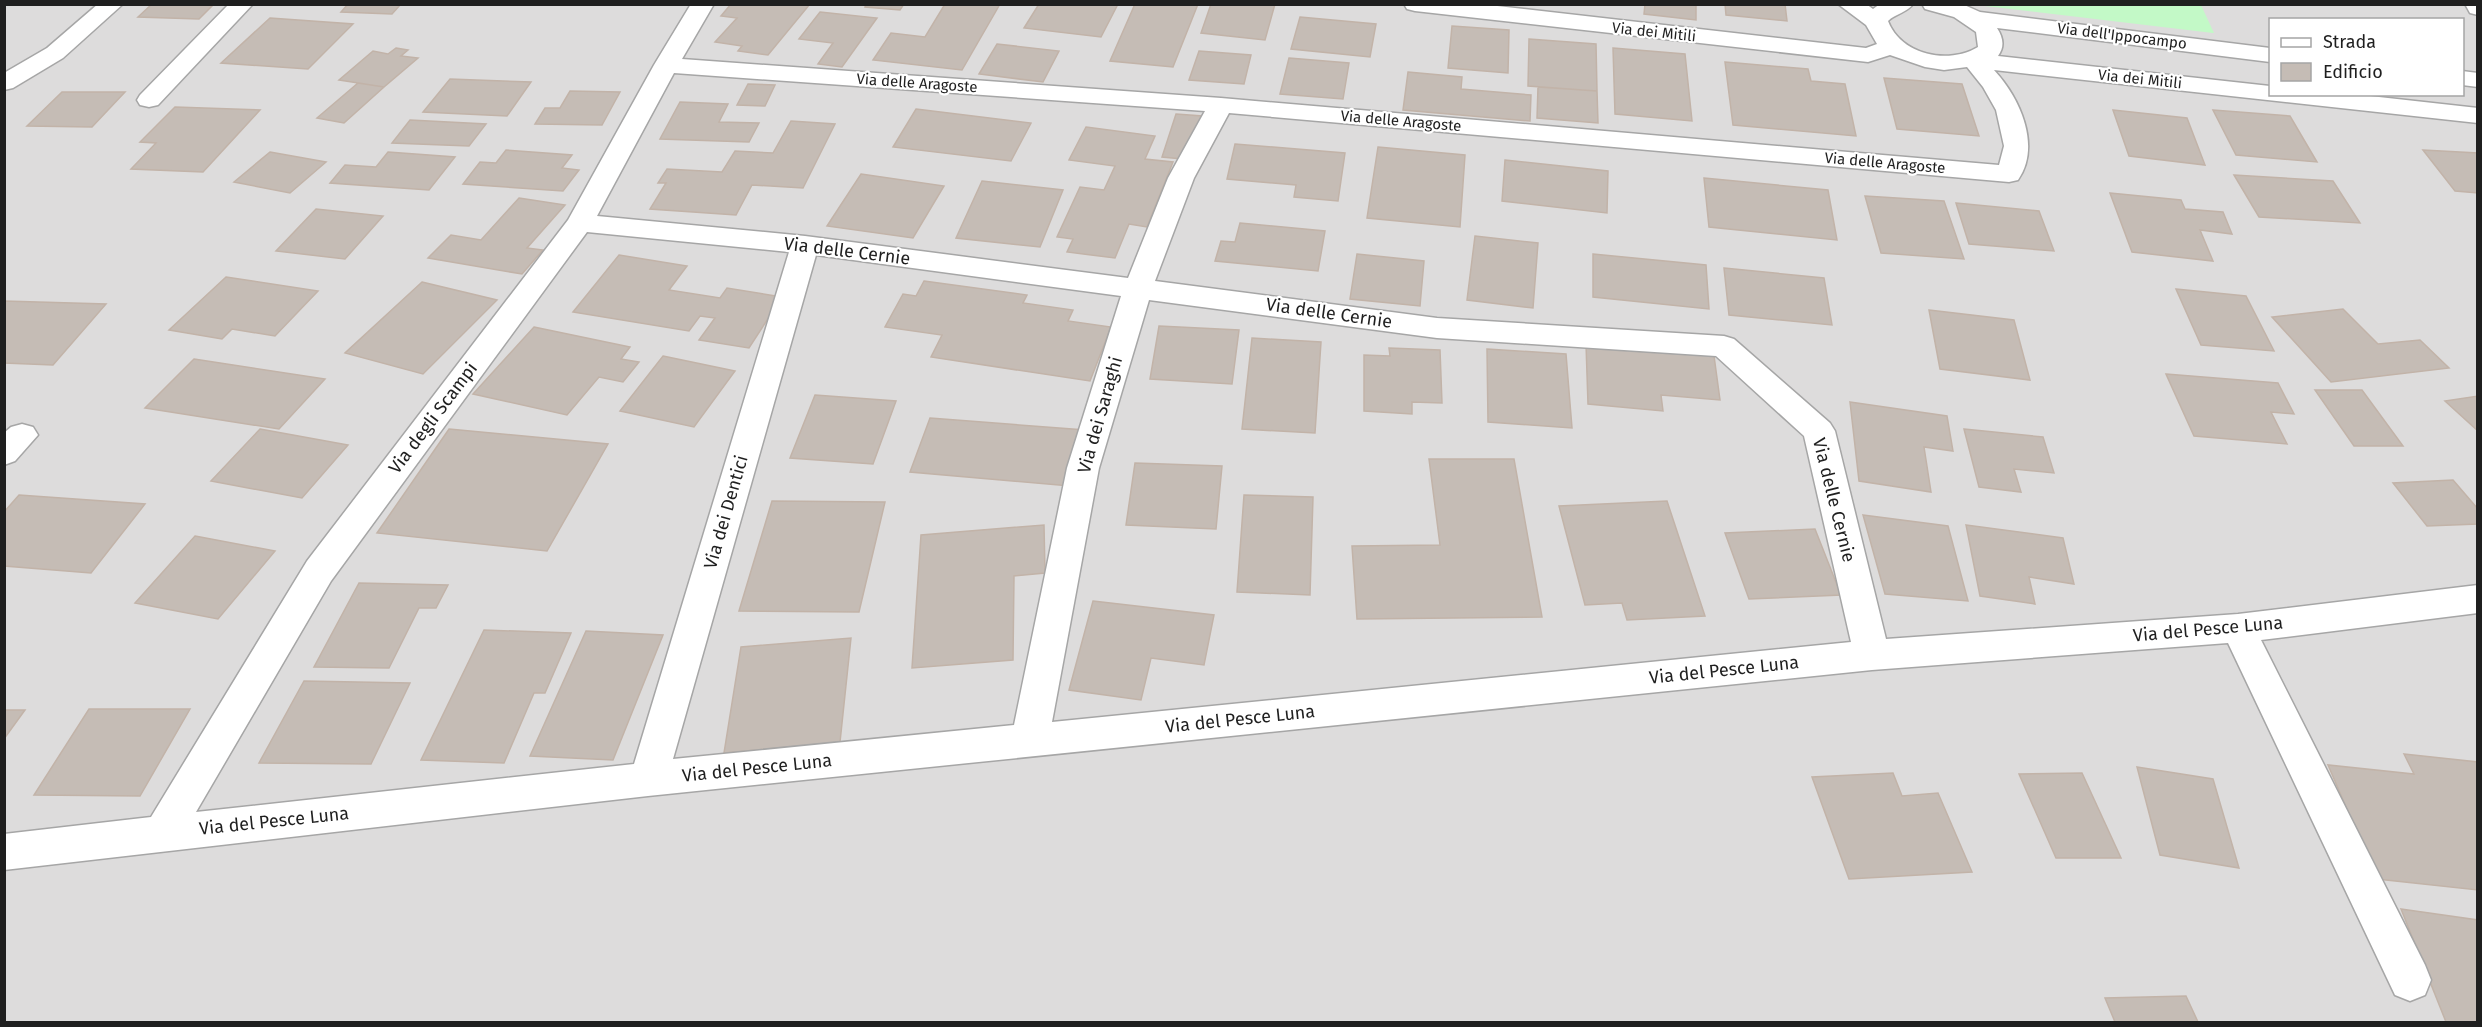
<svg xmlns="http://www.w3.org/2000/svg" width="2482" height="1027" font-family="'Fira Sans',sans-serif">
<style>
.residential{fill:#dddcdc;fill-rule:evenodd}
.park{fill:#c3f9c7}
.building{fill:#c5bcb5;stroke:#c2b3a8;stroke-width:1.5}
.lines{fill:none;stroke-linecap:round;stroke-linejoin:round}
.street-casing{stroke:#a6a6a6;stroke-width:3}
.street{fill:#fff;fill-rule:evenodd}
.labels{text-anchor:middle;stroke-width:4.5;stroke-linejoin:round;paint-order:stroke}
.far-street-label{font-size:15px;fill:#1f1f1f;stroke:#fff}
.street-label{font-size:18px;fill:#1f1f1f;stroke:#fff}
</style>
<rect width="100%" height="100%" fill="#f0ece6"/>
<path class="residential" d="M5,5H2477V1022H5ZM2270,20H2462V94H2270Z"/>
<path class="park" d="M1976,5H2201L2214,33H2213Z"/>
<path class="building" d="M152,4H214L199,19L138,17Z
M348,4H401L392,14L341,12Z
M731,4H810L768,55L738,51L742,46L715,42L737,18L721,16Z
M866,4H904L900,10L865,7Z
M945,4H1000L962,70L873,60L891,33L925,37Z
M1039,4H1118L1101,37L1024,28Z
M1135,4H1198L1173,67L1110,61Z
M1211,4H1275L1265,40L1201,33Z
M1645,4H1696V20L1644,14Z
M1725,4H1785L1787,21L1726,15Z
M820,12L877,18L842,67L818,64L833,43L799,39Z
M1300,17L1376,24L1370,57L1291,49Z
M270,18L353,24L308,69L221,63Z
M1452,26L1509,30L1508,73L1448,68Z
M1529,39L1596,44L1597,91L1528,86Z
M997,44L1059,51L1043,82L979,74Z
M396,48L408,50L401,56L418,58L384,87L339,80L373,51L388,54Z
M1613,48L1685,54L1692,121L1615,114Z
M1199,51L1251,55L1244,84L1189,80Z
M1289,58L1349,63L1343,99L1280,94Z
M1725,62L1808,69L1811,81L1845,84L1856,136L1733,125Z
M1408,72L1462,77L1461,89L1531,95L1530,121L1403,110Z
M1884,78L1962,84L1979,136L1897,129Z
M450,79L531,82L507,116L423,112Z
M358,83L384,87L344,123L317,118Z
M748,84L775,85L765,106L737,105Z
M1538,87L1597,91L1598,123L1537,118Z
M570,91L620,92L602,125L535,124L545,108H560Z
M62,92H125L92,127L27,126Z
M680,102L728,104L719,122L759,123L749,142L660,139Z
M175,107L260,110L203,172L131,169L156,143L140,142Z
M916,109L1031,123L1011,161L893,147Z
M2113,110L2187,118L2205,165L2129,156Z
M2213,110L2290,116L2317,162L2236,155Z
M1176,114L1216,117L1193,160L1162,157Z
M410,120L486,124L469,146L392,143Z
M791,121L835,124L803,188L752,185L736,215L650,209L666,183H658L667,169L722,172L735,151L773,153Z
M1086,127L1155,136L1145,159L1173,162L1147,227L1129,224L1115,258L1067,252L1073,239L1057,237L1080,187L1104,190L1115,166L1069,160Z
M1235,144L1345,153L1338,201L1294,197L1296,185L1227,179Z
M1378,147L1465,155L1460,227L1367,218Z
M506,150L572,155L562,168L579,170L563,191L463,184L480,162L496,163Z
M2423,150L2478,153V193L2455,191Z
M270,152L326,162L290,193L234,182Z
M388,152L455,157L429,190L330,183L345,165L376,167Z
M1505,160L1608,171L1607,213L1502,201Z
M861,174L944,186L913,238L827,226Z
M2234,175L2333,181L2360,223L2259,217Z
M1704,178L1828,190L1837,240L1709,227Z
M982,181L1063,190L1040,247L956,238Z
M2110,193L2181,200L2185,209L2223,212L2232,234L2200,230L2213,261L2132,252Z
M1865,196L1944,201L1964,259L1881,253Z
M519,198L565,205L527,248L543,250L522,274L428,258L451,235L481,240Z
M1956,203L2039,211L2054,251L1969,244Z
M316,209L383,216L345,259L276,251Z
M1240,223L1325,231L1318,271L1215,261L1221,241L1235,242Z
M1475,236L1538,243L1533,308L1467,300Z
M1357,254L1424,261L1420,306L1350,299Z
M1593,254L1706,265L1709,309L1593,297Z
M619,255L687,266L669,290L720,298L727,288L782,297L749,348L699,340L715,318L700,316L689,331L573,312Z
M1724,268L1824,278L1832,325L1729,315Z
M226,277L318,291L275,336L232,329L222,339L169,330Z
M924,281L1027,295L1023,303L1073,310L1068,321L1111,327L1090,381L931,357L942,335L885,327L903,294L916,296Z
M422,282L497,300L423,374L345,353Z
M2176,289L2246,296L2274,351L2201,345Z
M4,301L106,304L53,365L4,363Z
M2343,309L2378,344L2420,340L2449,368L2331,382L2272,317Z
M1929,310L2014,320L2030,380L1940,369Z
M1159,326L1239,330L1232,384L1150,379Z
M534,327L630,347L621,359L639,362L623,382L599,377L567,415L473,394Z
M1252,338L1321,342L1315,433L1242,429Z
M1586,344L1714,356L1720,400L1661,395L1663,411L1588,404Z
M1389,348L1440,350L1442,403L1412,402V414L1364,411V355L1390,356Z
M1487,349L1566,354L1572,428L1488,422Z
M663,356L735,371L694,427L620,411Z
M194,359L325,379L279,429L145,408Z
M2166,374L2278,383L2294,414L2271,412L2287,444L2194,436Z
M2315,390H2362L2403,446H2354Z
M815,395L896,401L873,464L790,458Z
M2478,396V431L2445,401Z
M1850,402L1947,416L1953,451L1924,447L1931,492L1859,481Z
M930,418L1085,430L1070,486L910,472Z
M260,429L348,445L302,498L211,481Z
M449,429L608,444L547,551L377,533Z
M1964,429L2043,437L2054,473L2014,469L2021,492L1979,487Z
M1429,459H1514L1542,617L1357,619L1352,546L1440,545Z
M1135,463L1222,466L1216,529L1126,525Z
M2453,480L2478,509V524L2427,526L2393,483Z
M19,495L145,504L91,573L4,566V512Z
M1244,495L1313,497L1310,595L1237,592Z
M772,501L885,502L859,612L739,611Z
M1667,501L1705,616L1627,620L1622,603L1585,605L1559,506Z
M1863,515L1948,526L1968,601L1885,594Z
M1044,525L1045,573L1014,576L1013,660L912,668L921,535Z
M1966,525L2063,538L2074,584L2029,577L2035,604L1980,596Z
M1815,529L1841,595L1749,599L1725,533Z
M195,536L275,551L218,619L135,603Z
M359,583L448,585L436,608H419L389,668L314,667Z
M1093,601L1214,615L1204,665L1151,658L1141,700L1069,690Z
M484,630L571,633L545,693H534L504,763L421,760Z
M586,631L663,635L613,760L530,756Z
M851,638L840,742L724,753L741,647Z
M304,681L410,683L371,764L259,763Z
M89,709H190L140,796L34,795Z
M4,710H25L4,739Z
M2404,754L2478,762V890L2377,879L2328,765L2414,774Z
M2137,767L2213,779L2239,868L2160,855Z
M1893,773L1902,796L1938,793L1972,872L1849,879L1812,777Z
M2082,773L2121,858H2056L2019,774Z
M2401,909L2478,920V1022H2446Z
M2186,996L2198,1022H2115L2105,998Z"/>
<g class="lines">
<defs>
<path id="street" d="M98,4H123L63,58L13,88L4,90V73L47,48Z
M229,4H253L158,105L149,107L140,105L137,100L140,95Z
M691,4H714L682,59L1221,98L1999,165L2004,146L1996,110L1983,87L1967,67L1944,70L1925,67L1890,55L1868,62L1415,11L1407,9L1404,4H1480L1866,48L1877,44L1866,25L1838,4H1866L1873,9L1880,4H1913C1908,12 1895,14 1888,21C1901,55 1948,65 1978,47L1976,32L1954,17L1925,9L1922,4H1962L1980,12L2270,48V62L1997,28C2003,37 2005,47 1998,56L2270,86V94H2352L2478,108V123L1994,70C2019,97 2042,145 2018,180L2009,182L1229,113L1194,178L1155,281L1437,318L1724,336L1734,339L1830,423L1835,431L1886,639L2238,614L2478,585V613L2261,640L2425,965L2431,980L2425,995L2410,1001L2395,995L2228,643L1872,670L648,796L4,870V834L151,817L307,561L568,220L654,65ZM674,73L1205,111L1168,178L1128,278L805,236L597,216ZM587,232L789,252L634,764L196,812L331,581ZM816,255L1121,296L1067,468L1014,725L673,759ZM1149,300L1437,338L1716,356L1804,436L1851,642L1052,722L1099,468Z
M2465,4H2478V15L2470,13Z
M2462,71L2478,73V87L2462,85Z
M22,424L33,427L38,435L15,461L4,465V433L11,427Z"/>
</defs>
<use href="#street" class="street-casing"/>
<use href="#street" class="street"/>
</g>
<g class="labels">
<g class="far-street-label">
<text transform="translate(1654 32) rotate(6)" y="5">Via dei Mitili</text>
<text transform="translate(2122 36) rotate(7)" y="5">Via dell'Ippocampo</text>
<text transform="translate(2140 79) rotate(6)" y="5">Via dei Mitili</text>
<text transform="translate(917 83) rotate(4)" y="5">Via delle Aragoste</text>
<text transform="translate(1401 121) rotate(5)" y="5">Via delle Aragoste</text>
<text transform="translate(1885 163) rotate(5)" y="5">Via delle Aragoste</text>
</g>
<g class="street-label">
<text transform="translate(847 251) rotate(7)" y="6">Via delle Cernie</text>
<text transform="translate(1329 313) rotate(8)" y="6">Via delle Cernie</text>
<text transform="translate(1100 415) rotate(-74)" y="6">Via dei Saraghi</text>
<text transform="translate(433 418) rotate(-53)" y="6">Via degli Scampi</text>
<text transform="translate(1834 500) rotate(76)" y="6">Via delle Cernie</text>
<text transform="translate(726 512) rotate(-74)" y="6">Via dei Dentici</text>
<text transform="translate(2208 629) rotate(-5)" y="6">Via del Pesce Luna</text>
<text transform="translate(1724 670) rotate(-6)" y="6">Via del Pesce Luna</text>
<text transform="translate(1240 719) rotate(-6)" y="6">Via del Pesce Luna</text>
<text transform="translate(757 768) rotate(-6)" y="6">Via del Pesce Luna</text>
<text transform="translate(274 821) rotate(-6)" y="6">Via del Pesce Luna</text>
</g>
</g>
<rect width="2482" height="1027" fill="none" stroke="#1f1f1f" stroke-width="12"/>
<rect x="2269" y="18" width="195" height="78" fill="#ffffff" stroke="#a5a5a5" stroke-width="1.5"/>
<rect x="2281" y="38" width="30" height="9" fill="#ffffff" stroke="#a5a5a5" stroke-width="1.5"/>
<text x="2323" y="48" font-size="18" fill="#1f1f1f">Strada</text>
<rect x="2281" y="63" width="30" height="18" fill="#c5bcb5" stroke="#a5a5a5" stroke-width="1.5"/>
<text x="2323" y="78" font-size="18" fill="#1f1f1f">Edificio</text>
</svg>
